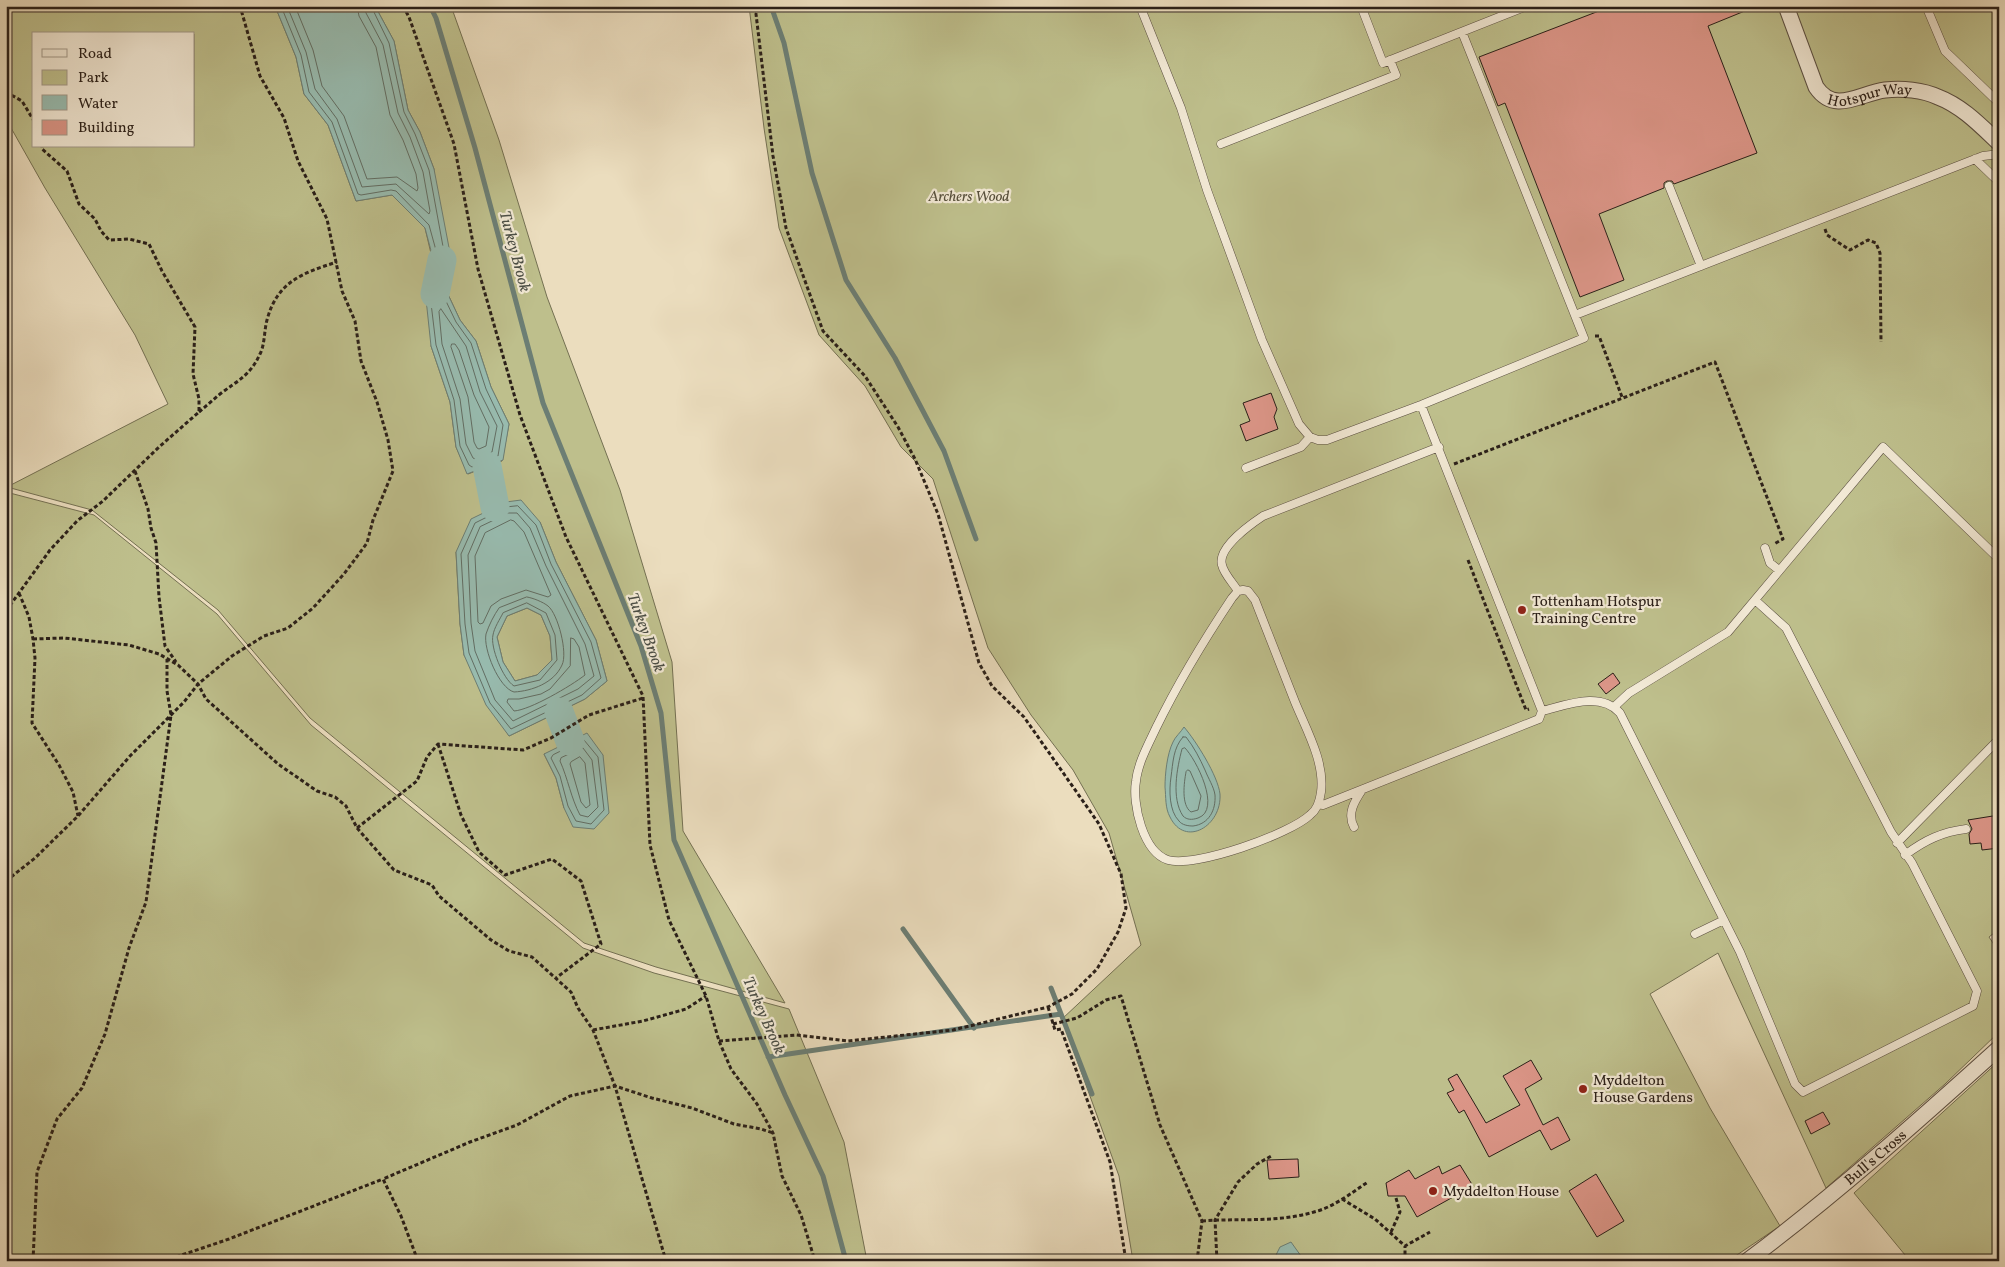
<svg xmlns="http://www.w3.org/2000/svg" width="2005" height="1267" font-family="Vollkorn,serif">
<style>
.green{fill:#bebf8c;stroke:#747052;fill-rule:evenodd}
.water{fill:#98bcb0;stroke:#6c7e74;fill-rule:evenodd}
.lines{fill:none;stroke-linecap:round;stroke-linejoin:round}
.shore{stroke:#626e64;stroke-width:1}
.stream{stroke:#6c7e74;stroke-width:5}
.river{stroke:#98bcb0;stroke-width:29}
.building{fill:#db9587;stroke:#2b2019}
.lane-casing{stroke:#5b4f42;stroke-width:9}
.street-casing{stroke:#5b4f42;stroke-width:17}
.path{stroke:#2b2019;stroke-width:3;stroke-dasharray:4 2.5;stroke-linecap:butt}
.lane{stroke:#f2e9d5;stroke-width:8}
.street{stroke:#f2e9d5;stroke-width:15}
.poi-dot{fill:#8f2418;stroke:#f2e9d5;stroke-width:2}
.labels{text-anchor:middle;stroke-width:4.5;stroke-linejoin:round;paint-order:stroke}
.street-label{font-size:15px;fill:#2b2019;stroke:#f2e9d5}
.park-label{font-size:15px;font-style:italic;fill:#57503c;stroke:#f2e9d5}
.poi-label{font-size:15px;fill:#2b2019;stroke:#f2e9d5;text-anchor:start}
.water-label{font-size:16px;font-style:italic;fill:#4c4f46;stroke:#f2e9d5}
</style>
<rect width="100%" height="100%" fill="#ebddbe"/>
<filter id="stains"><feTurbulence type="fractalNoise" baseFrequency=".004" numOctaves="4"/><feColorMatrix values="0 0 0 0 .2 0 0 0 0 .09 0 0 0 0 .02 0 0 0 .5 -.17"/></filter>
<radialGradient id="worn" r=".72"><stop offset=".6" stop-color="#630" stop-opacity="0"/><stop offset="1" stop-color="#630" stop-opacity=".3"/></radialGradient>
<path class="green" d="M6,6H275L296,57L304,94L328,125L356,201L392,195L425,228L433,262L434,169L420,132L408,110L394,41L375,6H451L499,140L547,297L620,490L672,662L683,831L785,1003L656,967L584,943L310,718L218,610L92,510L7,487L168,404L135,335L45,188L6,119ZM34,34H194V146H34ZM445,288L460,320L476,341L491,387L509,424L502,461L468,474L456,447L450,402L431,346ZM540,522L556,562L596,640L607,681L585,699L509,736L464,655L460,624L456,552ZM544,754L603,755L564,808L556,778Z
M749,6H1999V929L1989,937L1999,952V1032L1945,1084L1826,1188L1718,953L1650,994L1710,1108L1780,1226L1728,1261H1133L1119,1176L1062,1019L1141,945L1109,833L1073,770L1031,715L988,648L933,479L901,447L865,386L819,335L779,228L764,128Z
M6,492L94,515L217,614L311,725L583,948L654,973L789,1009L844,1142L867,1261H6Z
M527,608L541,615L550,636L552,660L537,675L515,681L503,662L497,637L507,616Z
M1999,1061V1261H1910L1854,1193Z"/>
<path class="water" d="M275,6H375L394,41L408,110L420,132L434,169L451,258L434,262L425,228L392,195L356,201L328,125L304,94L296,57Z
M445,288L460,320L476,341L491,387L509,424L503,460L467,474L456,447L450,402L431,346L426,299Z
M521,500L540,522L556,562L596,640L607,681L585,699L509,736L486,705L464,655L460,624L456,552L471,519L506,502ZM527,608L541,615L550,636L552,660L537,675L515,681L503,662L497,637L507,616Z
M1184,727C1196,741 1218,776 1220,794C1222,826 1185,848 1170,817C1165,808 1166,797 1165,787C1165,774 1167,754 1173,742C1175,737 1181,732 1184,727Z
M587,733L603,755L609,813L594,829L573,827L564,808L556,778L544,754Z
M1291,1242L1301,1256C1313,1260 1323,1259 1335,1256L1339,1261H1276L1275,1257L1280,1247Z"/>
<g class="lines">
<path class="shore" d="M281,6L301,55L309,92L332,122L358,194L361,195L391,190L396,191L429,225L437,254L443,255L444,252L429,170L415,134L404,112L389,43L371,6
M287,6L306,52L315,89L337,119L362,187L396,184L429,214L430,211L423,172L410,137L398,113L383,45L366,13L364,6
M295,6L313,50L322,86L344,116L367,179L397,177L417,191L418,188L416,174L403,140L390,115L376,47L359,16L357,6
M441,296L444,297L456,322L471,343L486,389L503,425L498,456L472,467L469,465L460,446L454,400L436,345L431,303Z
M441,309L466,346L480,392L497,426L492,452L475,459L473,458L466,444L460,399L442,344L439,312Z
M452,344H455L459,350L474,395L489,427L486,446L479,449L477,448L474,442L468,397L451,347Z
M518,506L536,525L551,564L591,642L601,678L582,695L511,729L490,703L469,653L465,624L461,554L475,523L507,507Z
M509,513H517L530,528L546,566L585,644L594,676L578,689L513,721L495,700L475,651L471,623L468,555L480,527Z
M511,520L514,521L524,532L551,595L548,597L526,590L501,599L491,606L483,623L480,624L478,622L475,556L485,533Z
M527,597C533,598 543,602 548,606C558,614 568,653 562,665C554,683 532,691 514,692C499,688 483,649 486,634C489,625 494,615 499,608Z
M527,603L546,613L555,635L557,660L540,680L514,686C503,679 490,647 493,635C494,628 500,619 503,613Z
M571,638L574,639L579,647L585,675C571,686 530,710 514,711L507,702L508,699H519L541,694L550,689L570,666Z
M1183,737H1186C1194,747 1200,759 1205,770C1208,778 1214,787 1215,795C1216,810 1209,824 1193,826C1188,826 1182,825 1179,821C1169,811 1169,790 1171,777C1173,763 1173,748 1183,737Z
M584,740L598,757L604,810L591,824L576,821L568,806L560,776L551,758L553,755Z
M583,748L592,760L598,807L588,817L580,815C571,798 568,779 560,761L561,758Z
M1185,748C1196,759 1222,810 1198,818C1192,820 1187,820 1183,816C1171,798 1177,768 1182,749Z
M580,757L585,763L590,805L586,808L581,802L570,764L571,762Z
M1188,770L1190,771L1201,796L1198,810L1191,812C1181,805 1184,783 1186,772Z"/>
<path class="stream" d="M430,6L436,18L475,148L543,403L641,646L661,713L674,840L785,1095L823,1176L846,1261
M771,6L784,43L812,173L846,280L895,358L944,451L976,539
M903,929L974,1028
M1051,988L1092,1094
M768,1057L1061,1014"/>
<path class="river" d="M435,294L442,260
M487,466L495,507
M559,712L570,741"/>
</g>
<path class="building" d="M1612,6H1757L1708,26L1757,153L1674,184L1672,181H1667L1664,183V188L1599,214L1624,280L1580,297L1505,103L1498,106L1479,57Z
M1271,393L1277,409L1274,417L1278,429L1246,441L1240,425L1250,421L1243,403Z
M1613,673L1620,683L1606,694L1598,684Z
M1999,815V848L1982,850L1981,843L1970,844L1969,834L1972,829L1968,820Z
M1531,1060L1542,1079L1525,1089L1543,1125L1558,1117L1570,1140L1551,1150L1540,1130L1489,1157L1464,1110L1459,1113L1447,1093L1454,1090L1448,1079L1457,1074L1486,1123L1520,1105L1503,1076Z
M1823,1112L1830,1124L1811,1134L1805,1121Z
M1298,1159L1299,1177L1269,1179L1267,1160Z
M1460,1165L1473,1186L1417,1217L1405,1196H1388L1386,1183L1409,1170L1415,1179L1439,1166L1442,1174Z
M1596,1174L1624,1221L1597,1237L1569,1191Z"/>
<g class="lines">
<defs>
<path id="lane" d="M1140,6L1181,108L1207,190L1262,340L1299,424L1310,437L1318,440H1327L1421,405L1584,338L1462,32
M1361,6L1383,63L1527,6
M1926,6L1945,51L1999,103
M1221,144L1396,75L1390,60
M1975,159L1999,182
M1669,186L1701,266
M1575,315L1983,156L1999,154
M1421,405L1542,711C1567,705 1600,691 1620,713L1740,952L1795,1084L1803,1092L1973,1006L1977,991L1912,863L1891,832L1786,628L1755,600
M1246,468L1301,447L1310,437
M1765,548L1770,563L1779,570
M1243,590L1248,591L1255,600C1268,634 1282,668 1295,702C1306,729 1325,762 1321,792C1320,800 1317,810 1310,815C1290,834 1195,868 1168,860C1143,852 1132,804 1136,781C1138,763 1148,745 1156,728C1178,683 1204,640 1232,598L1238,591Z
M1238,591C1233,583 1224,574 1222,565C1217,548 1251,524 1263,516L1439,447
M1614,707L1629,693L1728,632L1883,447L1999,559
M1318,804L1323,805L1539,719L1542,711
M1354,827C1347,814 1354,802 1362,790
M1897,843L1999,739
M1905,855C1925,840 1942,832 1966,829
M1695,934L1724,920"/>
<g id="street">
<path id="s1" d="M1786,6L1816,87C1835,115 1860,93 1885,90C1902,88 1923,90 1938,97C1962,106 1981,126 1999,143"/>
<path id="s2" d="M1747,1261C1835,1195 1917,1122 1999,1048"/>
</g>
</defs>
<use href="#lane" class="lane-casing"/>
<use href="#street" class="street-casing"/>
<path class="path" d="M403,6L409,17L454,144L478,269L520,415L566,537L643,696L650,845L669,920L706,996L719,1041L731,1069L757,1104L773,1133L782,1176L801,1215L815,1261
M6,92L22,101L34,121
M1825,229L1827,235L1850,250L1868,240L1876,243L1880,253L1881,342
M1595,336H1599L1622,397
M199,412C206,406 213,400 220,394C237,381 250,376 260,354C265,344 264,331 267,320C277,282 302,273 337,262
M1454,464L1715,362L1783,539L1774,544
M135,471L148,509L151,528L156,543L159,597L165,646L176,662
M1468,560L1526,710L1529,709
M19,593L29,617L33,639L35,658L32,723L59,765L73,792L78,816
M6,611L50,550L77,521L103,501L159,447L199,412V399L193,374L195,327L162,271L149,244L129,239L109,240L101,231L95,219L79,204L67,171L42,149V146
M33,639L64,638L129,645L159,654L178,665L198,684L206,699L278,764L317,791L335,797L346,806L357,828L394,870L432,885L439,896L491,940L509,951L532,957L571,992L578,1008L593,1030L615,1086L666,1261
M438,744L461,815L479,852L505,875L552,859L581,881L601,944L556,978
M357,828L417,781L427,757L438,744L523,750L551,738L589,715L643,698
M6,881L35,858L78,816L130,756L184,702L198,684L232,656L264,636L288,628L313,608L344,574L367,543L373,520L393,471L388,440L377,402L361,361L355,321L342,291L327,219L298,161L284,118L260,76L240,6
M1048,1007L1055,1030L1061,1029L1110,1162L1126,1261
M1053,1024L1077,1018L1106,1000L1121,996L1160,1125L1202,1221L1197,1261
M593,1030L643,1021L686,1009L706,996
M719,1041L796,1035L848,1041L953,1030L1048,1007L1072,994L1097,969L1118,932L1126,908L1121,874L1099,824L1024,717L992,686L979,663L938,514L915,459L898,427L865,376L823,331L786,228L773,156L756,14L759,9L767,6
M1342,1199L1375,1219L1405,1246L1430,1232
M1202,1221C1239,1218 1277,1223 1314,1212C1334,1207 1351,1193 1368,1182
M1391,1232L1400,1212L1396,1198
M33,1261L37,1172L57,1119L82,1088L105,1034L129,948L146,902L171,715L167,691V659
M164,1261L229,1239L383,1179
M418,1261L401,1216L383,1179L470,1142L517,1125L570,1096L615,1086L652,1098L692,1108L734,1124L761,1129L773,1133
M1217,1261L1215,1220L1238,1182L1257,1164L1273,1155
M1405,1261V1246"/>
<use href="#lane" class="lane"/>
<use href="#street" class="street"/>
</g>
<g class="poi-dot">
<circle cx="1522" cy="610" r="5"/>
<circle cx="1583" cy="1089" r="5"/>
<circle cx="1433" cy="1191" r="5"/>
</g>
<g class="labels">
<g class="street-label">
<text dy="5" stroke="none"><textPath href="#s1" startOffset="146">Hotspur Way</textPath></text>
<text dy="5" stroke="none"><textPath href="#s2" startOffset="165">Bull's Cross</textPath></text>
</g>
<g class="park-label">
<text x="969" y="201">Archers Wood</text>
</g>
<g class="poi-label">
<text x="1532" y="606">Tottenham Hotspur<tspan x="1532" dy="17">Training Centre</tspan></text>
<text x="1593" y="1085">Myddelton<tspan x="1593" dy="17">House Gardens</tspan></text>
<text x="1443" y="1196">Myddelton House</text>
</g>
<g class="water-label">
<text transform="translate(516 251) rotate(75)" y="6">Turkey Brook</text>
<text transform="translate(647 632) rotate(70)" y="6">Turkey Brook</text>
<text transform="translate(765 1015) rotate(66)" y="6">Turkey Brook</text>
</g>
</g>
<rect width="2005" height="1267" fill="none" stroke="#ebddbe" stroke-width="25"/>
<rect x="8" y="8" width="1990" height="1252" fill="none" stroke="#2b2019" stroke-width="2.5"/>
<rect x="12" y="12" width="1980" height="1242" fill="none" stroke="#2b2019"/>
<rect x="32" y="32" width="162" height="115" fill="#f2e9d5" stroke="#a2998a"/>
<rect x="42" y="49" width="25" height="8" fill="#f2e9d5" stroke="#a2998a"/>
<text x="78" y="58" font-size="15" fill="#2b2019">Road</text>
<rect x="42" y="70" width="25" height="15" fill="#bebf8c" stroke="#a2998a"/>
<text x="78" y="82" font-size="15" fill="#2b2019">Park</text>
<rect x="42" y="95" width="25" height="15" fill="#98bcb0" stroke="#a2998a"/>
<text x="78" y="108" font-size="15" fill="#2b2019">Water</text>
<rect x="42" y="120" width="25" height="15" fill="#db9587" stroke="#a2998a"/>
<text x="78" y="132" font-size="15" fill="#2b2019">Building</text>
<rect width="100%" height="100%" filter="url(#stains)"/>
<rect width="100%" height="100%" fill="url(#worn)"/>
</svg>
